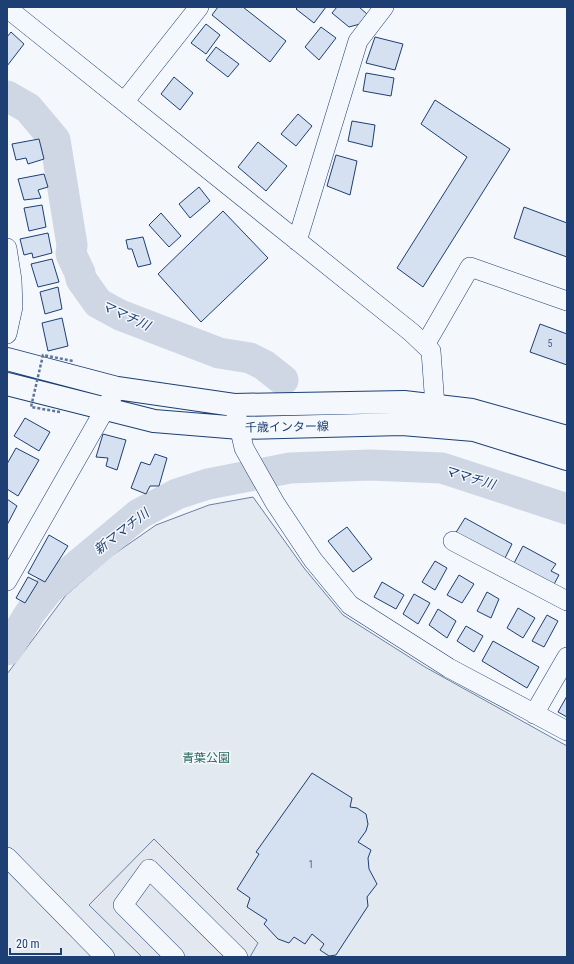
<svg xmlns="http://www.w3.org/2000/svg" width="574" height="964" font-family="'Roboto Condensed','Noto Sans JP',sans-serif">
<style>
.green{fill:#e3e9f0;stroke:#687fa3}
.parking{fill:#e3e8f0;stroke:#687fa3}
.lines{fill:none;stroke-linecap:round;stroke-linejoin:round}
.river{stroke:#cfd7e4;stroke-width:31}
.building{fill:#d5e0f0;stroke:#1d3f73}
.minor-casing{stroke:#1d3f73;stroke-width:20}
.major-casing{stroke:#1d3f73;stroke-width:24}
.minor{stroke:#f4f7fb;stroke-width:19}
.major{stroke:#f4f7fb;stroke-width:22}
.path-bridge{stroke:#5e769c;stroke-width:2.5;stroke-dasharray:3 2;stroke-linecap:butt}
.labels{text-anchor:middle;stroke-width:3;stroke-linejoin:round;paint-order:stroke}
.number-label{font-size:10px;fill:#4b6792}
.street-label{font-size:12px;fill:#1d3f73;stroke:#f4f7fb}
.park-label{font-size:12px;fill:#2c6c60;stroke:#f4f7fb}
.water-label{font-size:13px;font-style:italic;fill:#1d3f73;stroke:#f4f7fb}
</style>
<rect width="100%" height="100%" fill="#f4f7fb"/>
<path class="green" d="M253,497L304,568L343,615L425,667L567,746V957H7V674L66,595L110,557L156,525L209,505Z"/>
<path class="parking" d="M154,839L258,943L250,957H142L89,905Z"/>
<g class="lines">
<path class="river" d="M7,96L28,108L55,140L72,245L71,254L80,273L81,279L98,303L120,315L219,353L250,358L264,365L283,380
M7,650L30,613L49,589L139,514L177,494L208,484L290,468L370,465L442,468L567,509"/>
</g>
<path class="building" d="M218,7H243L286,41L270,62L212,15Z
M298,7H326L314,23L296,9Z
M337,7H359L367,14L360,24L349,27L332,13Z
M206,24L220,35L206,54L191,43Z
M321,27L336,38L319,60L305,47Z
M11,32L24,44L7,66V37Z
M375,37L403,44L395,70L366,63Z
M216,47L239,64L228,77L206,60Z
M366,73L394,78L391,96L363,91Z
M174,77L193,93L180,110L161,94Z
M435,100L510,149L423,287L397,268L467,157L421,124Z
M298,114L312,126L296,146L281,134Z
M352,121L375,125L372,147L348,141Z
M39,139L44,159L28,164L26,158L16,160L12,144Z
M258,142L287,166L266,191L238,167Z
M336,155L357,161L350,195L327,186Z
M44,174L48,187L38,190L41,198L24,200L18,179Z
M199,187L210,201L190,218L179,204Z
M42,205L46,227L29,231L24,208Z
M524,207L567,223V257L514,238Z
M223,211L268,258L201,322L158,274Z
M161,213L181,236L169,247L149,225Z
M48,233L52,253L33,258L32,253L24,255L20,239Z
M143,237L151,264L138,267L132,249H128L126,240Z
M52,259L59,282L38,287L31,264Z
M58,287L62,309L45,314L40,292Z
M62,318L68,346L48,351L42,323Z
M540,324L567,334V365L530,352Z
M25,418L50,432L39,451L14,436Z
M103,434L126,440L117,470L106,466L108,458L96,457Z
M16,448L39,460L18,496L7,489V464Z
M155,454L167,458L159,486H150L146,494L131,488L141,462L150,465Z
M7,499L17,506L7,525Z
M465,518L512,544L504,560L455,534Z
M347,527L372,559L353,572L328,541Z
M49,535L68,546L45,582L28,573Z
M523,546L556,564L551,571L559,575L552,588L513,565Z
M435,561L447,568L435,590L422,582Z
M459,575L474,584L462,603L447,595Z
M28,577L38,582L25,603L16,598Z
M382,582L404,595L396,609L374,597Z
M487,592L499,599L491,618L477,611Z
M414,594L430,603L418,624L403,614Z
M518,608L535,618L523,638L507,628Z
M438,609L456,621L447,638L429,625Z
M547,615L558,621L544,647L532,641Z
M466,626L483,636L474,652L457,641Z
M493,641L539,667L527,688L482,661Z
M567,696V717L558,712Z
M312,773L352,798L350,807L357,808L366,814L368,824L366,831L358,842L371,850L368,858L369,869L377,884L367,897L368,906L336,955L329,956L320,950L324,944L312,934L305,944L294,937L289,943L278,939L264,924L267,920L247,907L250,898L237,889L259,854L256,852Z"/>
<g class="lines">
<defs>
<path id="minor" d="M7,8L411,332L431,351L436,420
M124,102L199,7
M297,241L358,41L384,7
M7,248L12,280L13,307L7,334
M425,345L470,267L567,301
M236,413L244,448L275,503L313,560L350,605L449,668L567,731
M453,541L567,601
M7,581L117,388
M534,714L567,657
M7,857L105,957
M175,957L123,905L149,869L238,957"/>
<path id="major" d="M7,359L117,388L234,405L404,402L472,410L567,437
M7,384L154,421L240,428L402,424L474,430L567,459"/>
</defs>
<use href="#minor" class="minor-casing"/>
<use href="#major" class="major-casing"/>
<use href="#minor" class="minor"/>
<use href="#major" class="major"/>
<path class="path-bridge" d="M60,412L31,407L43,355L73,361"/>
</g>
<g class="labels">
<g class="number-label">
<text x="550" y="347">5</text>
<text x="311" y="868">1</text>
</g>
<g class="street-label">
<text transform="translate(287 427) rotate(-1)" y="4">千歳インター線</text>
</g>
<g class="park-label">
<text x="206" y="762">青葉公園</text>
</g>
<g class="water-label">
<text transform="translate(126 315) rotate(25)" y="5">ママチ川</text>
<text transform="translate(470 477) rotate(17)" y="5">ママチ川</text>
<text transform="translate(121 531) rotate(-38)" y="5">新ママチ川</text>
</g>
</g>
<rect width="574" height="964" fill="none" stroke="#1d3f73" stroke-width="16"/>
<path d="M10 948v6h51v-6" fill="none" stroke="#1d3f73" stroke-width="2"/>
<text x="16" y="948" font-size="12" fill="#1d3f73" stroke="#f4f7fb" stroke-width="3" paint-order="stroke">20 m</text>
</svg>
